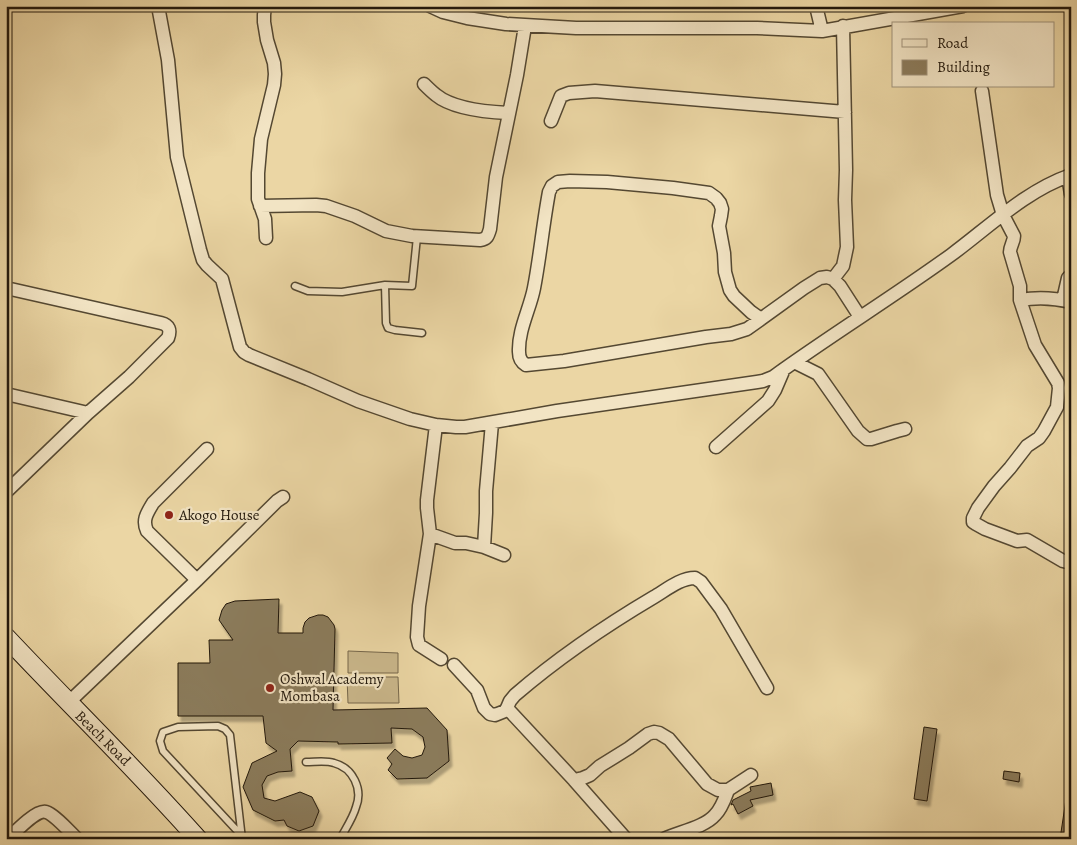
<svg xmlns="http://www.w3.org/2000/svg" width="1077" height="845" font-family="Alegreya,serif">
<style>
.green{fill:#c9b68a;stroke:#76674b}
.building{fill:#8b7b5b;stroke:#22180c;filter:url(#shadow)}
.lines{fill:none;stroke-linecap:round;stroke-linejoin:round}
.lane-casing{stroke:#544832;stroke-width:9}
.street-casing{stroke:#544832;stroke-width:15}
.secondary-casing{stroke:#22180c;stroke-width:20}
.lane{stroke:#f2e4c4;stroke-width:6}
.street{stroke:#f2e4c4;stroke-width:12}
.secondary{stroke:#f2e4c4;stroke-width:18}
.poi-dot{fill:#8f2418;stroke:#f2e4c4;stroke-width:2}
.labels{text-anchor:middle;stroke-width:4.5;stroke-linejoin:round;paint-order:stroke}
.poi-label{font-size:15px;fill:#22180c;stroke:#f2e4c4;text-anchor:start}
.street-label{font-size:15px;fill:#22180c;stroke:#f2e4c4}
</style>
<defs>
<filter id="shadow"><feDropShadow dx="3" dy="5.5" stdDeviation="1" flood-color="#0004"/></filter>
</defs>
<rect width="100%" height="100%" fill="#ebd6a4"/>
<filter id="stains"><feTurbulence type="fractalNoise" baseFrequency=".004" numOctaves="4"/><feColorMatrix values="0 0 0 0 .2 0 0 0 0 .09 0 0 0 0 .02 0 0 0 .5 -.17"/></filter>
<radialGradient id="worn" r=".72"><stop offset=".6" stop-color="#630" stop-opacity="0"/><stop offset="1" stop-color="#630" stop-opacity=".3"/></radialGradient>
<path class="green" d="M348,651L398,653V673H348Z
M347,677H398L399,703H348Z"/>
<path class="building" d="M279,599L278,633H303V628L305,622L309,618L318,615H323L328,617L334,625L335,629L333,710L427,708L447,730L449,761L427,778L397,779L388,770L392,764L387,758L395,749L403,756L412,758L422,755L425,747L423,737L412,729L391,728L392,743L338,744V742L298,741L290,749L292,771L278,772L267,776L262,785L264,798L275,801L300,792L312,797L319,811L313,826L299,831L287,826L284,820L275,821L253,810L243,787L252,763L277,751L266,743L263,716H178V663H210L209,640H233L219,620L222,610L226,604L235,601Z
M924,727L937,729L927,801L914,799Z
M1004,771L1020,773L1019,782L1003,779Z
M771,783L773,795L750,800L753,806L738,814L733,804L731,805L733,800L751,791L750,787Z
M1066,799H1071V839H1060Z"/>
<g class="lines">
<defs>
<path id="lane" d="M385,285L386,323L388,328L395,330L422,333
M295,286L308,291L342,292L385,285L412,286L417,237
M306,762C315,762 326,760 334,763C353,768 363,789 356,807C353,818 346,828 340,839
M242,836L163,751L160,741L163,732L178,727L218,726L225,729L230,735L242,839"/>
<path id="street" d="M158,6L168,60L177,157L200,250L203,260L207,265L222,279L240,347L244,352L249,355L308,379L358,401L410,419L436,425L456,427H465L557,411L757,382L763,381L773,377C831,335 893,297 951,255C989,227 1025,191 1071,175
M265,6L264,15V22L267,40L274,63L275,74L274,85L261,139L258,173V199L265,219L266,238
M430,6L443,12L467,18L506,24L576,28H757L822,31L963,6
M816,6L822,31
M424,84C428,88 432,92 436,95C453,109 487,112 508,113
M982,91L997,195L1003,215L1014,236C1014,242 1010,246 1010,252L1020,286V300L1035,345L1058,383L1059,388L1057,407L1044,431L1039,438L1027,446L1010,468L994,486L978,508L973,518V522L976,524L985,529L1017,541L1027,540L1063,561L1071,563
M551,121L561,96L569,93L595,91L845,112
M1068,176L1071,194
M260,206L316,205L326,206L355,216L386,231L412,236L480,240C487,239 488,236 490,229L496,177L517,75L525,26
M833,279L843,266L847,247L845,200L846,170L843,26
M6,288L161,323C169,325 171,330 168,338L129,377L88,413L6,492
M1020,300C1037,297 1055,298 1071,302
M1063,300L1068,278L1071,275
M761,319L751,312L734,296L730,290L725,272L724,253L719,226L721,216L722,209L720,203L716,198L709,193L673,188L607,182L570,181L558,182L552,186L549,192C543,224 540,257 534,288C530,309 518,330 519,352C519,358 521,362 526,365L564,361L706,337L731,334L747,329L804,288L820,278L827,277L833,279L840,286L860,317
M794,362L818,374L858,431L867,439H871L897,431L905,429
M6,394L88,413
M436,425L427,500V508L430,534L419,606L417,637L419,645L441,659
M716,447L768,401L775,390L784,369
M430,534L455,543H466L484,547L504,555
M484,547L486,513V491L492,423
M197,580L147,531C142,520 147,513 153,503L207,449
M454,665L477,690L484,708L490,714L495,715L505,711L507,708L510,701L515,695C558,658 605,626 654,597C666,590 680,578 695,578L701,582L721,609L767,688
M68,703L197,580L277,501L283,497
M507,708L574,780L626,839
M574,780L583,778L590,775L600,766L629,748L648,734L654,732L659,733L669,739L707,784L718,790H728L751,775
M8,839C15,832 37,809 46,812C54,814 70,832 77,839
M664,839C679,832 705,827 715,815C722,808 725,798 728,790"/>
<path id="secondary" d="M6,637C70,705 136,769 198,839"/>
</defs>
<use href="#lane" class="lane-casing"/>
<use href="#street" class="street-casing"/>
<use href="#secondary" class="secondary-casing"/>
<use href="#lane" class="lane"/>
<use href="#street" class="street"/>
<use href="#secondary" class="secondary"/>
</g>
<g class="poi-dot">
<circle cx="169" cy="515" r="5"/>
<circle cx="270" cy="688" r="5"/>
</g>
<g class="labels">
<g class="poi-label">
<text x="179" y="520">Akogo House</text>
<text x="280" y="684">Oshwal Academy<tspan x="280" dy="17">Mombasa</tspan></text>
</g>
<g class="street-label">
<text transform="translate(103 738) rotate(45)" y="5">Beach Road</text>
</g>
</g>
<rect width="1077" height="845" fill="none" stroke="#ebd6a4" stroke-width="25"/>
<rect x="8" y="8" width="1062" height="830" fill="none" stroke="#22180c" stroke-width="2.5"/>
<rect x="12" y="12" width="1052" height="820" fill="none" stroke="#22180c"/>
<rect x="892" y="22" width="162" height="65" fill="#f2e4c4" stroke="#9f927a"/>
<rect x="902" y="39" width="25" height="8" fill="#f2e4c4" stroke="#9f927a"/>
<text x="937" y="48" font-size="15" fill="#22180c">Road</text>
<rect x="902" y="60" width="25" height="15" fill="#8b7b5b" stroke="#9f927a"/>
<text x="937" y="72" font-size="15" fill="#22180c">Building</text>
<rect width="100%" height="100%" filter="url(#stains)"/>
<rect width="100%" height="100%" fill="url(#worn)"/>
</svg>
